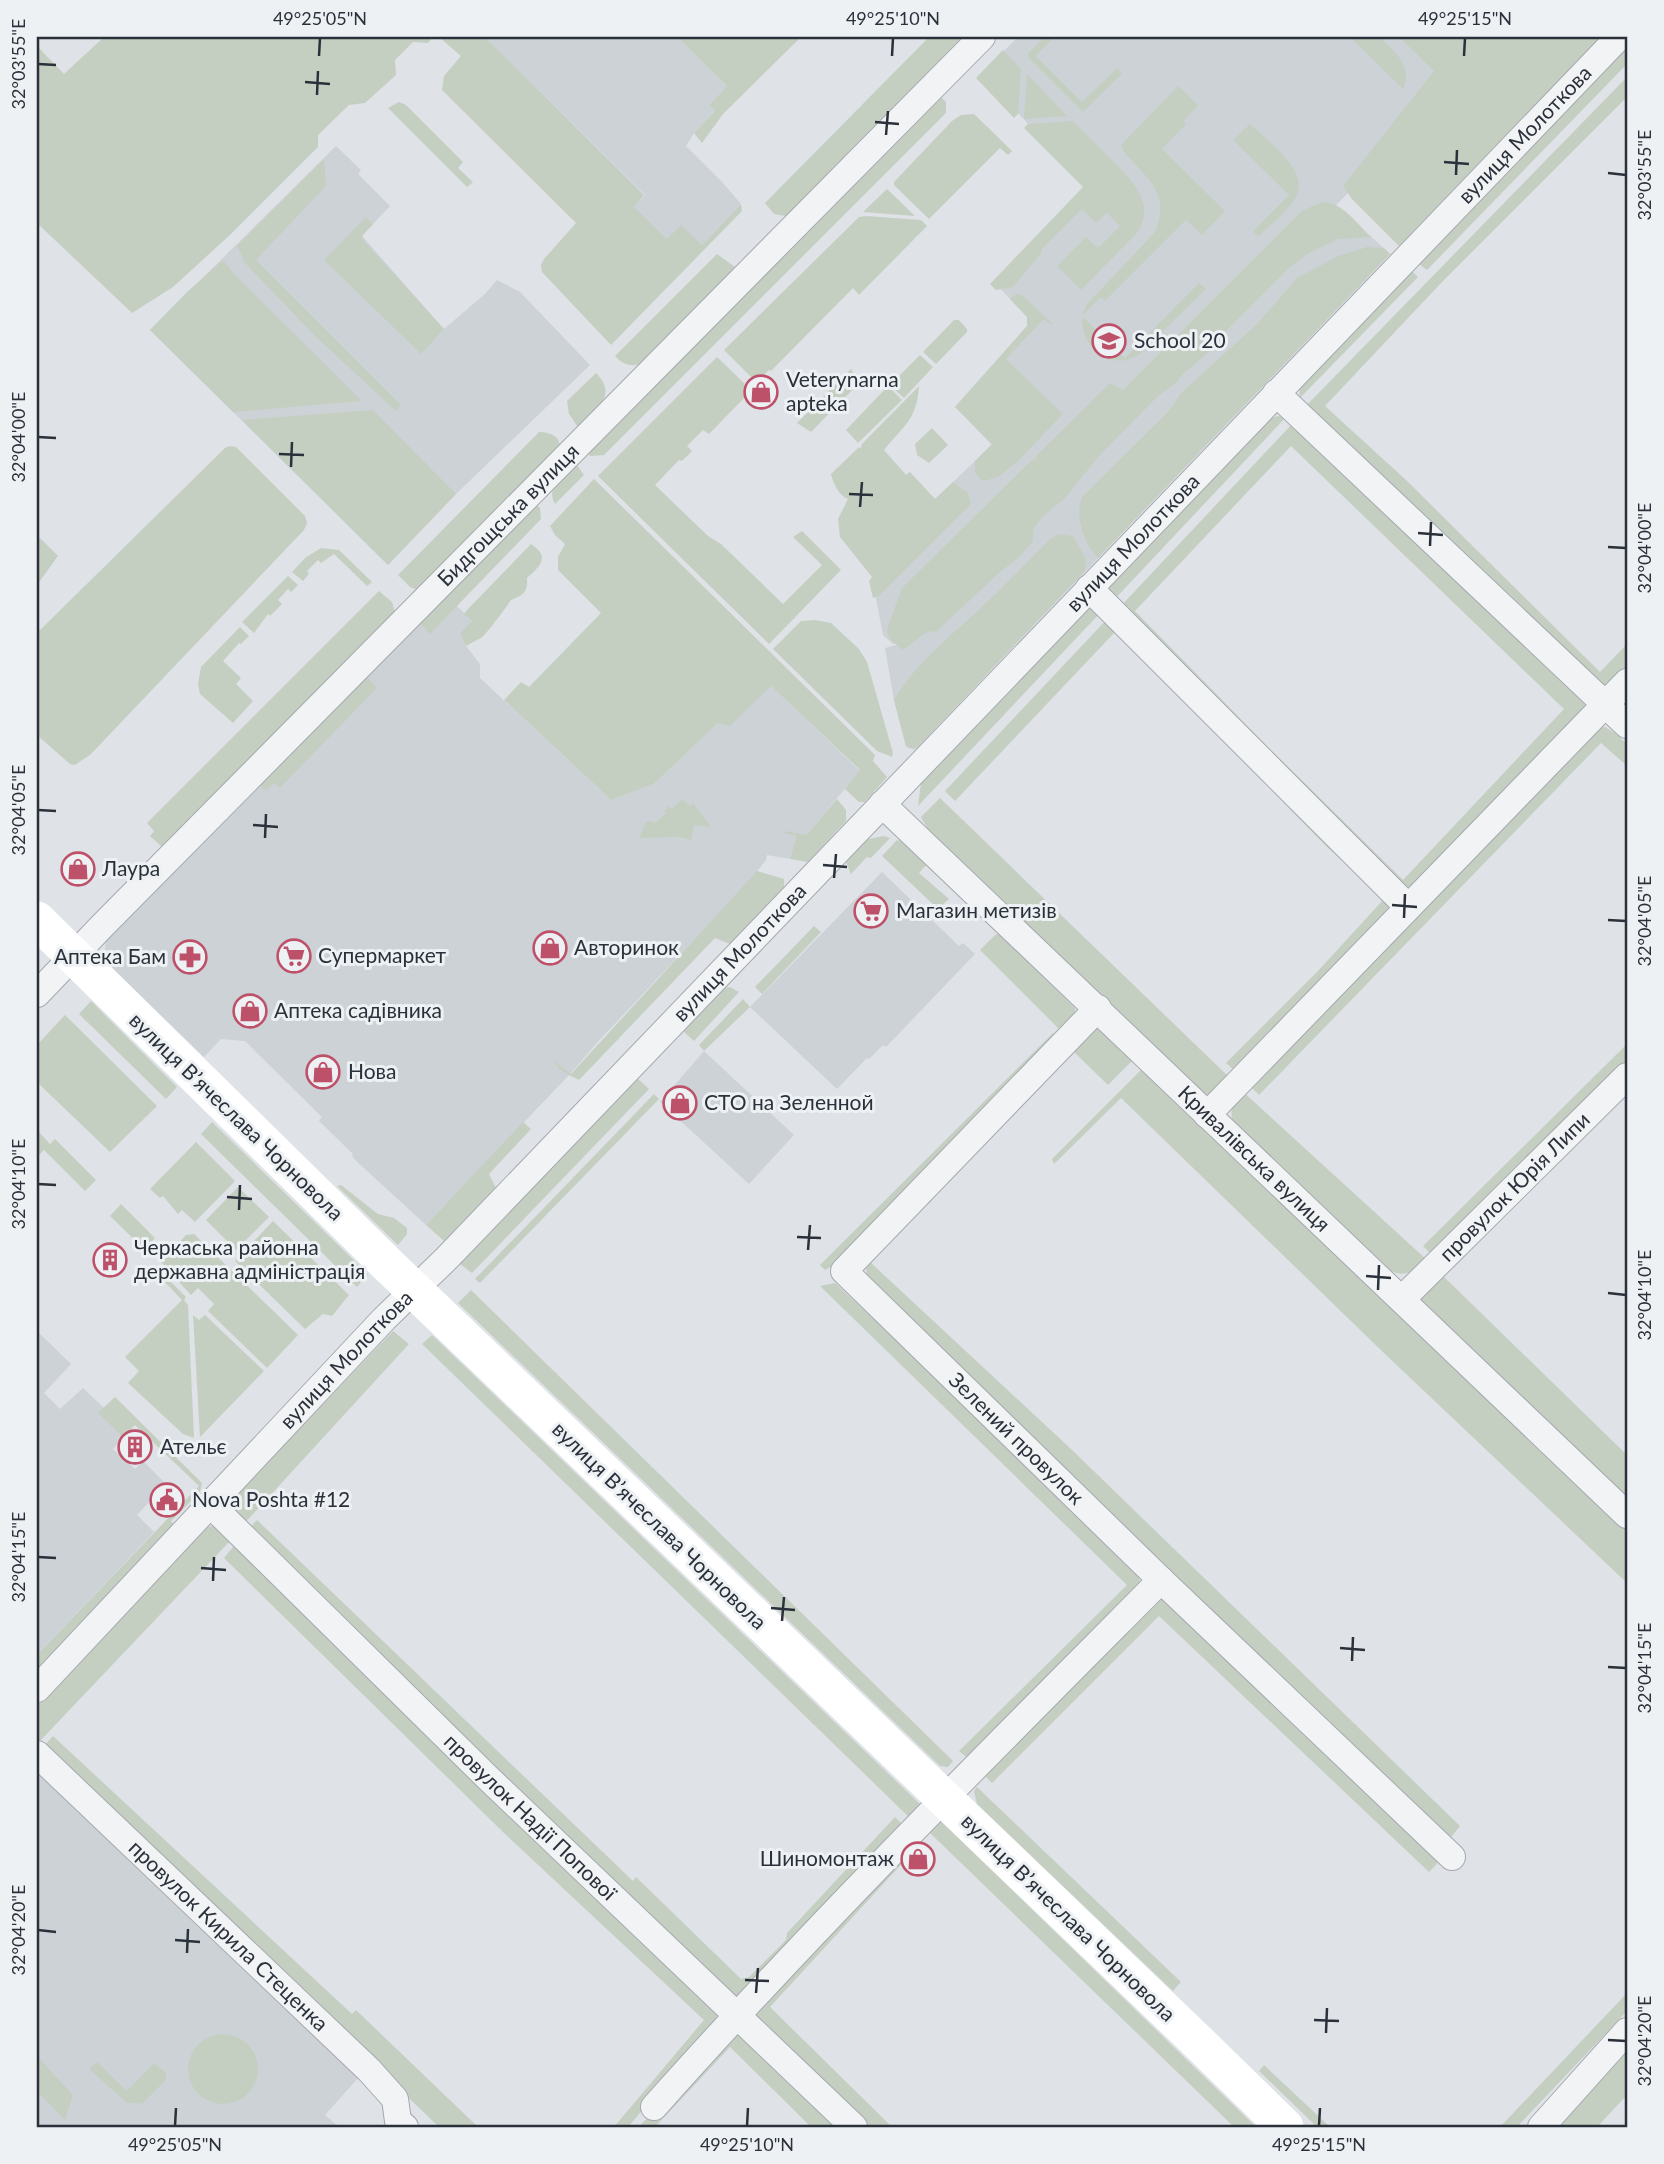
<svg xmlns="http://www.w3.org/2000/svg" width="1664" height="2164" font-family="Lato,sans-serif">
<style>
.built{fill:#cdd2d7}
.green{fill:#c5cfc1;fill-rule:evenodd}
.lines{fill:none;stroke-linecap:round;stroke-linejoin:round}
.street-casing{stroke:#a5a9af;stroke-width:28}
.street{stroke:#f1f3f5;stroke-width:26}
.secondary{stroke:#fff;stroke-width:37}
.ticks{fill:none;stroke:#2a313b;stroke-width:2.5}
.labels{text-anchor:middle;stroke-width:6;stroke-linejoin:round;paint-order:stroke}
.street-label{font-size:21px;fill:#2a313b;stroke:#eef1f4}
.poi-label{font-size:21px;fill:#2a313b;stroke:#eef1f4;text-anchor:start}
.neatline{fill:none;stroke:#2a313b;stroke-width:2.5}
.ticks-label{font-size:18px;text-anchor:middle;fill:#2a313b}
</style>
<rect width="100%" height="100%" fill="#dfe2e6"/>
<path class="built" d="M485,37H677L727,86L709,105L715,111L694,133L686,146L723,183L741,204L702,245L667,239L633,207L645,195Z
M1018,37H1477L1347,194L1336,205L1390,254L914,750L906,746L894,700L885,648L900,644H893L883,635L872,577L935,499L992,445L955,407L1027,326V317L997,285L1090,188L1011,106L996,59Z
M336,146L361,170L358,174L390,206L362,236L444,329L485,294L497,280L520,292L590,365L456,494L388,565L150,330Z
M446,595L472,621L461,633L466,646L480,664V678L611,800L654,784L764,679L860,771L806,835L785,833L796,836L790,859L767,855L766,860L751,879L595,1045L570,1074L426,1225L353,1158L352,1153L319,1121L322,1117L245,1041L221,1039L204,1057L111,967L105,948L106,940Z
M882,872L959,946L963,943L975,954L886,1047L883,1045L869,1059L867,1058L837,1089L750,1007Z
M704,1051L794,1135L749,1184L660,1102Z
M37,1331L71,1364L44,1393L60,1409L83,1388L104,1408L110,1402L134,1425L113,1449L135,1469L143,1461L166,1484L137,1515L154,1532L37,1655Z
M37,1773L60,1795L62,1794L360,2076L325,2115L339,2127H37Z"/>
<path class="green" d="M104,37H433L428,43L413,42L395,60L396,75L365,103L349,105L318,135V147L231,234L173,287L132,313L37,223V46L64,74Z
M439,37H485L644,195L634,207L667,239L681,225L702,245L741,204L742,211L611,345L542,272L541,265L544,259L576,223L442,90L444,76L461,56Z
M677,37H801L723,114L702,143L694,133L715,111L709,105L727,86Z
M929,37H966L790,214L785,216L774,214L765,203Z
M1045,37H1054L1036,56L1082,102L1117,68L1122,74L1083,112L1028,57V53Z
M1350,37H1379C1394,51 1414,66 1403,89Z
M1399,37H1601L1399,246L1352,199L1343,186L1434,71Z
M1627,47V64L1427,270L1419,264Z
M1003,50L1021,69L1018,114L1014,118L976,78Z
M1027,74L1067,116L1024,119Z
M1627,77V97L1442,282L1325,406L1406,480L1600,672L1627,644V670L1606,686L1592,685L1303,409Z
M1178,86L1198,105L1184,121L1186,124L1162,149L1225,211L1202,235L1186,220L1105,301L1101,297L1082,316L1125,358L1199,283L1206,289L1141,353C1109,378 1068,337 1087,304L1155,232C1168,200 1156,186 1134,163C1129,157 1123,153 1121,145Z
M940,96L946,102V113L604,455L590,456L588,452Z
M399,102L406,105L463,162L458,168L473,182L467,187L388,108Z
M974,114L1012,151L1008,155L1000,148L929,219L894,185V182L952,121L961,115Z
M1073,121C1086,134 1099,147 1112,160C1132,181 1158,204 1136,234L1081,290L1057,266L1086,237L1098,248L1120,226L1107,213L1096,223L1082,209L1041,250L1042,252L1013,287L996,290L990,284L1083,187L1024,128L1028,124Z
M1250,124C1266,140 1311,171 1296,197C1287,212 1271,224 1258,237L1253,231L1289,195L1233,140Z
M324,159L326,186L256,260L401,405L396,411L316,337L245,263L237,246Z
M887,189L915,216L863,212Z
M1322,202C1343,202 1357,224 1371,237L1338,239L1309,253L1290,267L1226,331L1209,352L1184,373L1176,383L1158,396L1099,456L1065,498L1042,517L1033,530V541L1019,557L999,573L937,631L927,632L903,650C896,644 887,639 887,629L902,588L1033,459L1035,460L1037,455L1110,383L1123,390L1302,211Z
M866,216L921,220L927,226L859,295L853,288L771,371L769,370L759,380L751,377L724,350L859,217Z
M366,217L373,224L362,236L365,242L444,329L421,354L324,260Z
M1367,247L1384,248L1390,254L1098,558C1084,544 1073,513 1083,496L1169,411L1181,393L1257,324L1297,278L1338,256Z
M717,254L735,267L641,364C630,367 622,364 615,356Z
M223,260L235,275L362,401L233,412L150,330L187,292Z
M1412,271L1418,277L1299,399L1300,387Z
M1016,294L1022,295L1052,323L1051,325L1044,319L1006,359L1063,414L1017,462L997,478L982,481L975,472V461L992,444L955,407L1027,326V317L1010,299Z
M954,320H959L967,329V332L936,364L923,352Z
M920,355L933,367L904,398L890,385Z
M717,357L744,383L748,394L709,434L703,430L687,446L692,451L682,461L679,460L655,485L708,536L721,544L783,604L822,565L793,537L802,531L841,570L769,644L598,476Z
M851,369L859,383L813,430L811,432L797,423Z
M596,373C619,396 595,410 578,427L569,414L567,401Z
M888,386L902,400L858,443L846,430Z
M919,386C917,420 904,425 884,450L906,475L910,472L935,499L953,482L968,493L971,504L879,596L873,598L869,581L872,577L840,537L838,519L848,499C839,496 833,483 831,474L858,448L862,447L861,445Z
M373,410L456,494L388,565L242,420Z
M1278,416L1286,417L1112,602L1108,595L1109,586L1271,418Z
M1293,423L1582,697L1585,705L1582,718L1412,891H1405L1119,608ZM1291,446L1564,709L1403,880L1273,752L1135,611Z
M932,428L948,445L929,463L917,455L915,444Z
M539,432C549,432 558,435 560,445L417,590L410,587L398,575Z
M230,446L236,447L305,516L307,523L304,530L91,754L75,765L70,764L37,735V633L225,448Z
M577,465L584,475L555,504C545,486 564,477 577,465Z
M594,479L875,755L873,761L887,777L865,802H859L845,789L860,770L771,686L730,726L718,723L654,784L611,800L504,700L521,682L529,687L601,613L558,570V557L565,544L555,535L550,526Z
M535,504L540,508L541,519L430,634L419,622Z
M1058,534L1073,536L1086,559L1085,571L917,748H909L906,746L894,700C917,661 955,633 987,602C1008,582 1028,561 1049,540Z
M37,535L58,556L37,585Z
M531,544C551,557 540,566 527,578C528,593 523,595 511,600C507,606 486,635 481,638C477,640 471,643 466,646L460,633L472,621L464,614L467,610Z
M321,548L339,550L372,582L367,586L334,554L321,563L318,560L307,571L309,574L303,581L292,572L305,558Z
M288,576L298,585L291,592L288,589L278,600L282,604L270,616L268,614L254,633L242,622Z
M379,591L392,602L395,612L162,847L150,836L154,831L147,823Z
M1089,606L1101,612L918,806L921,783Z
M1108,618L1395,903L1237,1073L1226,1063L1317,972L1384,899L1327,847L1132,648L1115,632L955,801L945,791Z
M815,620L831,623L859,649L867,662L893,753L892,757L877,751L773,649L801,621Z
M240,627L249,636L241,644L239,643L223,661L241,678L236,684L253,701L233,723L200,694L198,684L201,667Z
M366,676L377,688L280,788L274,783L266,791L258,784Z
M1605,727L1615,733L1627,744V766L1601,743L1259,1095L1248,1084L1594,728Z
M940,798L1231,1079C1221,1088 1214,1098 1200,1092L931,835L921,817Z
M682,799L690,806L693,803L711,827L694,825L691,840L679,837L639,838L646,822L652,821L655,823L666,813L664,811L669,806L672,809Z
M837,799L846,810V821L808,862L790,859L796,836L784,833L785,831L806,835Z
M883,836L890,838L871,858L867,857L851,874L845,860L865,840Z
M897,840L904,842L928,863L919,873L949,899L938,909L882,856Z
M757,871L784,879V887L730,944L715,938L579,1080C568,1075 558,1070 553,1060L571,1074Z
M814,926L821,932L762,994L755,987Z
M999,934L1075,1008V1022L1063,1033L980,950L995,935Z
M730,987L739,992L694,1041L683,1031L723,988Z
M743,999L750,1007L704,1051L699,1045Z
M91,1001L177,1087L166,1099L79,1014Z
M65,1015L157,1106L110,1152L37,1082V1045Z
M1098,1026L1107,1029L1134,1059L1108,1085L1072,1050L870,1262L1071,1449L1460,1826L1451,1837L1434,1822L1419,1816L885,1302C871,1283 860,1276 870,1251L1066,1051C1080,1049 1085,1030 1098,1026Z
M1053,1033L1058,1039L838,1263L825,1270L820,1265Z
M1627,1044V1064L1434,1257L1423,1246Z
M1143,1068L1627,1531V1583L1386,1355L1121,1098L1054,1164L1052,1159Z
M637,1078L649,1089L472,1273L460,1264Z
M1241,1090L1427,1260C1415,1270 1405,1279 1390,1270L1233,1124C1230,1108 1231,1102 1241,1090Z
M654,1094L659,1099L480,1283L475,1279Z
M212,1122L368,1274L357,1287L201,1134Z
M523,1122L531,1129L489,1174L496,1188L444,1241L426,1225Z
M37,1130L50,1144L55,1139L96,1180L85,1191L44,1150L37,1157Z
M196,1142L235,1181L195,1222L182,1210L178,1214L163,1196L160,1198L150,1189Z
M341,1185L378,1214L394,1218L407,1228V1234L398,1245L337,1186Z
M238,1187L269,1217L236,1250L206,1220Z
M121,1204L155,1238L144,1249L110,1216Z
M273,1221L349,1295L332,1316L323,1314L305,1329L235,1261Z
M194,1234L298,1335L267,1368L208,1311L214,1304L198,1288L191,1295L161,1262L186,1235Z
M1440,1273L1627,1455V1500L1420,1302V1296Z
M166,1277L186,1297L184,1300L188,1305L194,1438L183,1434L128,1383L139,1371L125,1357L182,1300L163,1280Z
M835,1283L1136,1566L1141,1585L974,1756H965L959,1751L1127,1585L820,1286Z
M471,1290L953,1761L948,1767L940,1766L458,1303Z
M193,1315L199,1320L205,1315L264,1371L200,1437Z
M393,1331L409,1344L243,1525L232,1502L235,1496Z
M432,1335L924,1808L913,1821L422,1344Z
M115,1397L202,1483L200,1492L171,1521L175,1526L37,1672V1655L199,1486L135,1425L123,1437L98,1413Z
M257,1520L633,1881L636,1877L741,1979L749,1977L786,1940L787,1933L895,1817L907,1829L737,1998L246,1531Z
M212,1526L220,1528L232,1539L39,1742L37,1740V1706L205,1527Z
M236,1543L715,2008L717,2015L715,2024L628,2127H614L704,2020L506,1835L224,1558Z
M1161,1599L1172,1602L1437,1853V1864L1429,1872L1159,1616L992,1783L982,1773L1152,1602Z
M53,1736L352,2014L356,2010L478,2127H439L43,1747Z
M977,1787L1181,1982L1173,1991L977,1804L974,1791Z
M941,1821L1256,2127H1234L930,1833Z
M916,1840L920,1844L770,2007L892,2127H863L754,2021L756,2004Z
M1627,1993V2011L1517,2127H1500Z
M736,2031L838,2127H811L730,2047L655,2127H639L721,2038Z
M188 2069a35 35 0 1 1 70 0a35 35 0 1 1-70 0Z
M1627,2051V2095L1597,2127H1557Z
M37,2056L73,2095L65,2120L37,2091Z
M97,2062L127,2091L154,2063L166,2073V2080L142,2104L126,2102L89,2069Z
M1264,2065L1330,2127H1317L1259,2071Z"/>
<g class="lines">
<defs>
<g id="street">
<path d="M1276,393L1627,725"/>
<path d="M1089,588L1408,907"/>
<path id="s1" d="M882,804L1627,1515"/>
<path id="s2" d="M37,994L103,925L982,37"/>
<path id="s3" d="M1098,1008L844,1271L1161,1580L1452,1857"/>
<path d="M1207,1115L1627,682"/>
<path id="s4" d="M1402,1299L1627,1076"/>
<path id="s5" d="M210,1504L487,1777L854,2127"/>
<path id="s6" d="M37,1689L384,1319L447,1258L1619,37"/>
<path id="s7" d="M37,1754L369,2070L395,2099L398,2121L405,2127"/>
<path d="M654,2107C816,1925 989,1753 1161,1580"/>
<path d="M1541,2127L1627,2031"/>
</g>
</defs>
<use href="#street" class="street-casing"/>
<use href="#street" class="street"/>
<path class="secondary" d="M37,920L387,1264L1198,2042L1285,2127"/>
</g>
<path class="ticks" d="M319,56L320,38M892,56L893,38M1464,56L1465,38M38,64L56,65M305,82L330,84M317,95L318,71M875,122L899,124M886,135L888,111M1444,162L1469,164M1608,173L1626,175M1456,175L1457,150M38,437L56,438M279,454L304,455M291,467L292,442M849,494L873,495M860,507L862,482M1418,533L1443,535M1430,546L1431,522M1608,547L1626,548M38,810L56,811M253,825L278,827M265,838L266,814M823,865L847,867M834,878L836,854M1392,905L1417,907M1404,918L1405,894M1608,920L1626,921M38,1184L56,1185M227,1197L252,1199M239,1210L240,1185M797,1237L821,1238M808,1250L810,1225M1366,1276L1391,1278M1378,1290L1379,1265M1608,1293L1626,1295M38,1557L56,1558M201,1568L226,1570M213,1581L214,1557M771,1608L795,1610M782,1621L784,1597M1340,1648L1365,1650M1352,1661L1353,1637M1608,1667L1626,1668M38,1930L56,1932M175,1940L200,1942M187,1953L188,1929M745,1980L769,1981M756,1993L758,1968M1314,2020L1339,2021M1326,2033L1327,2008M1608,2040L1626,2041M175,2126L176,2108M747,2126L748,2108M1319,2126L1320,2108"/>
<defs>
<symbol id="school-ring" viewBox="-11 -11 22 22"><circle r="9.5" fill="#eef1f4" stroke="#be516a" stroke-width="1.5"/><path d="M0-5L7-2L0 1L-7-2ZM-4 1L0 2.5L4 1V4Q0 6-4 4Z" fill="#be516a"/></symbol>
<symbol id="shop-ring" viewBox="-11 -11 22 22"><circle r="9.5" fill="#eef1f4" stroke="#be516a" stroke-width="1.5"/><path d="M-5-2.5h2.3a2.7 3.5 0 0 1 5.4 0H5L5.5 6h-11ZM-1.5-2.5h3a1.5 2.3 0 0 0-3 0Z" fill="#be516a"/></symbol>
<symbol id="supermarket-ring" viewBox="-11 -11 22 22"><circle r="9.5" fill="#eef1f4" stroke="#be516a" stroke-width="1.5"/><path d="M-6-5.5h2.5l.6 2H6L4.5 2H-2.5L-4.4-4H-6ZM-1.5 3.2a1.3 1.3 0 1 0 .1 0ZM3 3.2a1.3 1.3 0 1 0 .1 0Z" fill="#be516a"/></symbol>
<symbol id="pharmacy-ring" viewBox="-11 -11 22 22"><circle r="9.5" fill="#eef1f4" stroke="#be516a" stroke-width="1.5"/><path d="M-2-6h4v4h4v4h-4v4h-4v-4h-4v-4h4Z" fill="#be516a"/></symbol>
<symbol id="building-ring" viewBox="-11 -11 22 22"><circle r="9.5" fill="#eef1f4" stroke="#be516a" stroke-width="1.5"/><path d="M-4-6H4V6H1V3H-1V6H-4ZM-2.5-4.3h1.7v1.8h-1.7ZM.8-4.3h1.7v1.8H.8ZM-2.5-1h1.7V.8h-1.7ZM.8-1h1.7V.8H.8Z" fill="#be516a"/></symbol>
<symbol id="civic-ring" viewBox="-11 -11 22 22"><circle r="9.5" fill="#eef1f4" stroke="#be516a" stroke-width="1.5"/><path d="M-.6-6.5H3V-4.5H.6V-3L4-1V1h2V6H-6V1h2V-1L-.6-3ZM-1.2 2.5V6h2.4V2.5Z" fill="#be516a"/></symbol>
</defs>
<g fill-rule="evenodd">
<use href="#school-ring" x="1090" y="322" width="38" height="38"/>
<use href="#shop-ring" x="742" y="373" width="38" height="38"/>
<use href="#shop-ring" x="59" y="850" width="38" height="38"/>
<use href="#supermarket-ring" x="852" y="892" width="38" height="38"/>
<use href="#shop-ring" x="531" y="929" width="38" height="38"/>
<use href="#supermarket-ring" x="275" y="937" width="38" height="38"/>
<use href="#pharmacy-ring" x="171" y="938" width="38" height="38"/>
<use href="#shop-ring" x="231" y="992" width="38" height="38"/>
<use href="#shop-ring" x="304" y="1053" width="38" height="38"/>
<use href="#shop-ring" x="661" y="1084" width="38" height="38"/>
<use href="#building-ring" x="91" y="1241" width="38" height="38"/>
<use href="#building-ring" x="116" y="1428" width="38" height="38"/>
<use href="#civic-ring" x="148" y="1481" width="38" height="38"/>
<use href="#shop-ring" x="899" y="1840" width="38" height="38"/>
</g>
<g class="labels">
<g class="street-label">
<text dy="7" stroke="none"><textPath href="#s6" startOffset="2152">вулиця Молоткова</textPath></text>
<text dy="7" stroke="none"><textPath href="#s2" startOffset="672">Бидгощська вулиця</textPath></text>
<text dy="7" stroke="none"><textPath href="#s6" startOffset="1586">вулиця Молоткова</textPath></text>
<text dy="7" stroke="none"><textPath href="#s6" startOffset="1018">вулиця Молоткова</textPath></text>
<text transform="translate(236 1117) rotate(44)" y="7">вулиця Вʼячеслава Чорновола</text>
<text dy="7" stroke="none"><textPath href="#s1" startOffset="514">Кривалівська вулиця</textPath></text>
<text dy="7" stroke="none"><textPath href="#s4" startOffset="159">провулок Юрія Липи</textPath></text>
<text dy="7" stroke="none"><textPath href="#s6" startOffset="452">вулиця Молоткова</textPath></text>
<text dy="7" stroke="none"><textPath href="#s3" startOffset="606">Зелений провулок</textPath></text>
<text transform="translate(659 1526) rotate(44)" y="7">вулиця Вʼячеслава Чорновола</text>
<text dy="7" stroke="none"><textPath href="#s5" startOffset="448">провулок Надії Попової</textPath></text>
<text transform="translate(1068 1918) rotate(44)" y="7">вулиця Вʼячеслава Чорновола</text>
<text dy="7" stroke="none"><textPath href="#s7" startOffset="264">провулок Кирила Стеценка</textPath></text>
</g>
<g class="poi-label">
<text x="1134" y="348">School 20</text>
<text x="786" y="387">Veterynarna<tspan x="786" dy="24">apteka</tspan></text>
<text x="102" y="876">Лаура</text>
<text x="896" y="918">Магазин метизів</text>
<text x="574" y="955">Авторинок</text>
<text x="318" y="963">Супермаркет</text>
<text x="166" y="964" text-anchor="end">Аптека Бам</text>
<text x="274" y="1018">Аптека садівника</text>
<text x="348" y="1079">Нова</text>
<text x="704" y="1110">СТО на Зеленной</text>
<text x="134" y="1255">Черкаська районна<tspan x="134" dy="24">державна адміністрація</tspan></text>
<text x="160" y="1454">Ательє</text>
<text x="192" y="1507">Nova Poshta #12</text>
<text x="894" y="1866" text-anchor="end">Шиномонтаж</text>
</g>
</g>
<rect width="1664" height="2164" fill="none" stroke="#eef1f4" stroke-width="77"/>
<rect x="38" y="38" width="1588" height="2088" class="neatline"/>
<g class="ticks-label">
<text x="320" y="25">49°25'05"N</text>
<text x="893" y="25">49°25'10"N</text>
<text x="1465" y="25">49°25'15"N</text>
<text transform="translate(19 64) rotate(-90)" y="6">32°03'55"E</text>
<text transform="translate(1645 175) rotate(-90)" y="6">32°03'55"E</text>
<text transform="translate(19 437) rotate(-90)" y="6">32°04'00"E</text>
<text transform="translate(1645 548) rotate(-90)" y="6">32°04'00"E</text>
<text transform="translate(19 810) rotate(-90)" y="6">32°04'05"E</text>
<text transform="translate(1645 921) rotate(-90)" y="6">32°04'05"E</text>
<text transform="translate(19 1184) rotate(-90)" y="6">32°04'10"E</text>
<text transform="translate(1645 1295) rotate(-90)" y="6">32°04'10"E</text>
<text transform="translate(19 1557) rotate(-90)" y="6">32°04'15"E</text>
<text transform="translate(1645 1668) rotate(-90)" y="6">32°04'15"E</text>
<text transform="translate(19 1930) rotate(-90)" y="6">32°04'20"E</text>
<text transform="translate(1645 2041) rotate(-90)" y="6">32°04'20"E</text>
<text x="175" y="2151">49°25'05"N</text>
<text x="747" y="2151">49°25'10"N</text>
<text x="1319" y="2151">49°25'15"N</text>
</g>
</svg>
